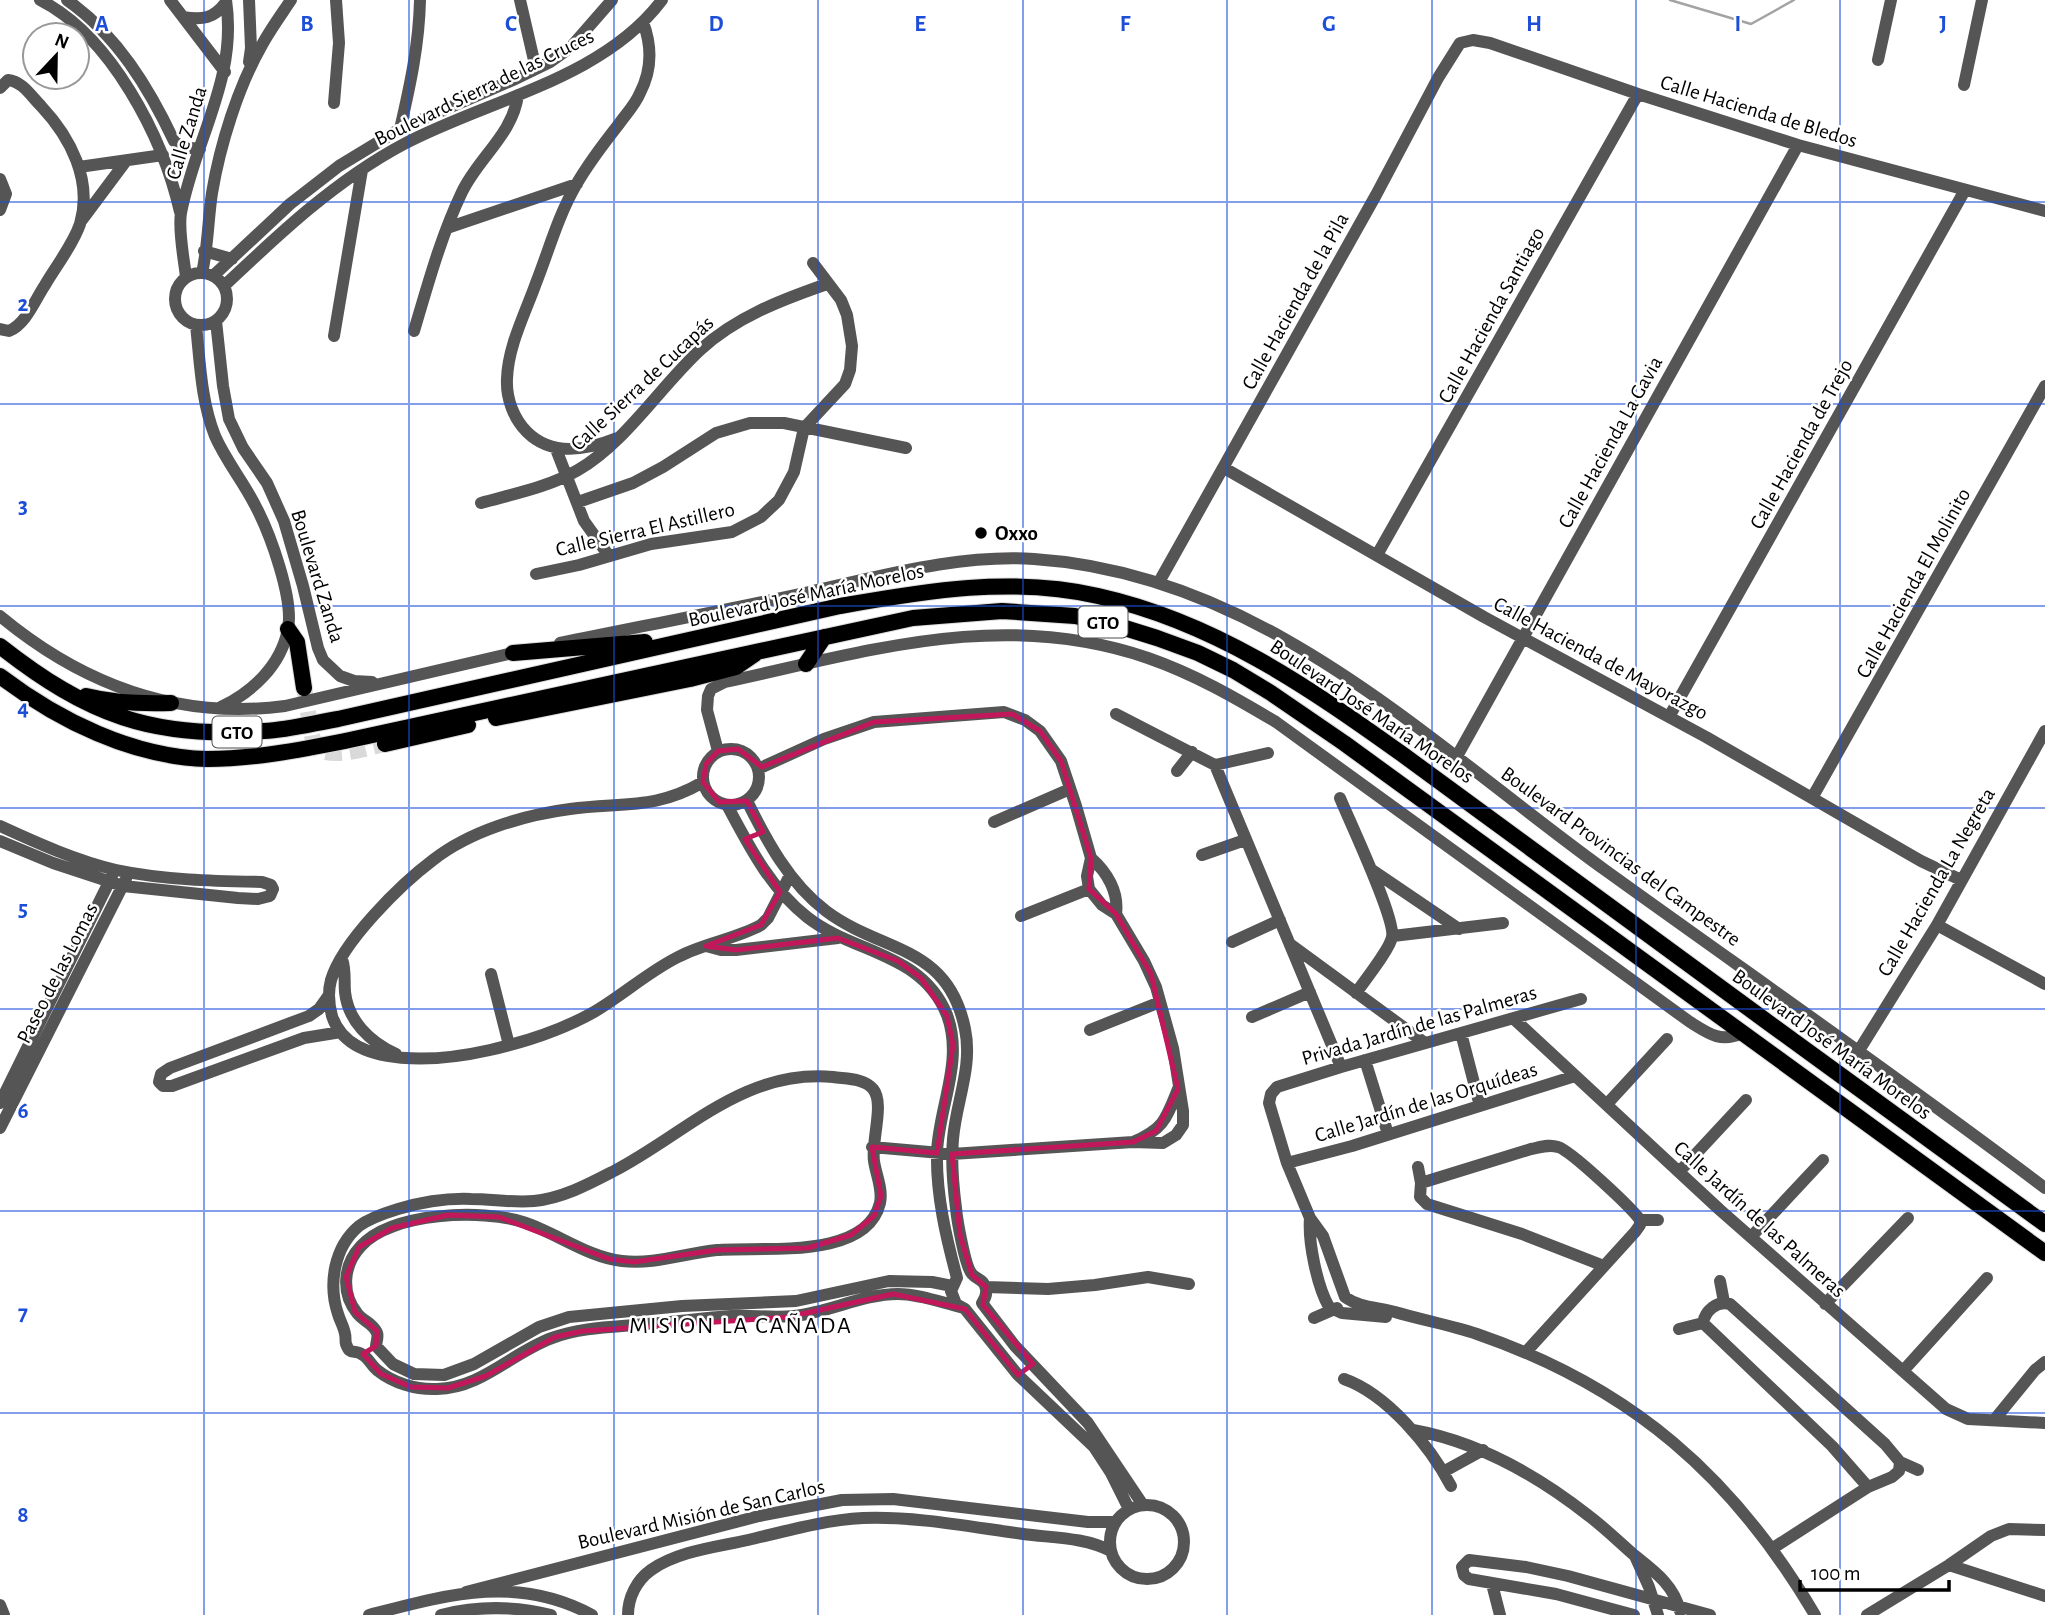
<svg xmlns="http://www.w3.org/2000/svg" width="2045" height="1615" font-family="'Alegreya Sans',sans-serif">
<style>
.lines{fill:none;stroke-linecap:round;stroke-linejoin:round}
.stream{stroke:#a3a3a3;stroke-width:2.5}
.major-tunnel{stroke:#d9d9d9;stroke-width:16;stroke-dasharray:16 8;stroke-linecap:butt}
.major-casing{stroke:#dbdbdb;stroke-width:18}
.minor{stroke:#555;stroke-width:12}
.major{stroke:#000;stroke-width:16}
.marked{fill:none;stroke:#c2185b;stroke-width:5;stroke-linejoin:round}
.grid{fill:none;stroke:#1d4ed8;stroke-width:2;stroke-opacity:0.55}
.poi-dot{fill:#000;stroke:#fff;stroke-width:2.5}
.labels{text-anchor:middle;stroke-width:5;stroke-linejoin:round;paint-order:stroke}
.shield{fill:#fff;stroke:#4c4c4c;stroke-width:2}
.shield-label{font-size:19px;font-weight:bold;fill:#000}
.street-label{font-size:21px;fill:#000;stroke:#fff}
.poi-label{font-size:21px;font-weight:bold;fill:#000;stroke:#fff;text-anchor:start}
.quarter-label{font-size:24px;letter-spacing:2px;fill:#000;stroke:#fff}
.grid-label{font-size:23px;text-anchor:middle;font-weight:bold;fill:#1d4ed8;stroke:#fff;stroke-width:5;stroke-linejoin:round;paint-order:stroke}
</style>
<rect width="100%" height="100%" fill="#fff"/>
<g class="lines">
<path class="stream" d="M1670,0L1751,24L1794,0"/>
<path class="major-tunnel" d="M304,688L312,736L317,749C336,759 365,748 385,744"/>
<defs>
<path id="major" d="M288,629L297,642L304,688
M0,646C88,715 152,739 264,731C289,730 314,723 338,719L840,606C925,591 1012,576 1098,596C1214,622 1307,686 1402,754C1457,794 1512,835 1567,875C1726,992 1885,1108 2045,1224
M513,653L645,642
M806,664L824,637
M0,676C58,720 132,757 207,759C253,759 300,750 345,741L913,618L1002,611L1075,616L1112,624L1157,638L1198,653L1233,670L1271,693L1344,743L2045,1253
M86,696C114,703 142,704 171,703
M496,718L690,679L736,667L755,654
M385,744L468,725"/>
</defs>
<use href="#major" class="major-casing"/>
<path class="minor" d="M40,0C111,36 163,137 180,212
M67,0C117,35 149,88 174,141L182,147L200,149
M170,0L225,72
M520,0L536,69
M183,17C202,20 214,19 226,2
M1878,60L1891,0
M249,62L251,48L249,0
M1964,85L1982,0
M0,88L8,80C22,81 31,96 41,106C70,137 93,180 80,224C73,245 56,266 45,285C35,300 26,324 9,331L0,329
M334,103L339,43L336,0
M400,129C410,86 419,45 420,0
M79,167L163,155
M0,179L6,194L0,210
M82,220L126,161
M447,228L577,184
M204,251L232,259
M202,273C208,247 208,219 212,193C220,145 238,87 262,45C270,30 281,15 291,0
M175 299a26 26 0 1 1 52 0a26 26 0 1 1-52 0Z
M213,276L290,204L339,166L400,129L513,80L550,62L571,47L612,0
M186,277C184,259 178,230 181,213C195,139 238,78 226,0
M224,286C279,234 336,180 404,144C487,100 603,79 662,0
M216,321L223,386L229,419L243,448L267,483L284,521L303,586L318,648L323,660L340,676L354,681L372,682
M196,325C200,362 201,401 215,436C226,461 243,481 255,505C270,533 294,599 288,629C281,666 252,692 221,707
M414,331C428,284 441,236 462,192C478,158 513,134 518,95
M334,336L362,170
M617,438C587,450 552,457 527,432C514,419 506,399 507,379C508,346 525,314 536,283C549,250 558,216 576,185C588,164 604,143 619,124C626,114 635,105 640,93C652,70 652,46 643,22
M556,449L584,521L609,556
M1224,468L1484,617L1706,737L1921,861L1961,880
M578,502L633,483L663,467L716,433L750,423H784L906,448
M481,503C513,494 549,487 578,470C625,443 660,387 700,350C736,317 781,300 827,284
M1377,555L1638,94
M536,574L579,565L651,544L732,532L761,517L779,500L794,472L804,428L845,384L850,370L852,346L847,315L841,300L813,263
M1159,582L1376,195L1438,78L1460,43L1473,40L1490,43L1638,94L1798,145L2045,211
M0,616C82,684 177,720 285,706L521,651
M560,643C643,626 726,610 809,592C882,576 959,554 1034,559C1264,574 1429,743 1605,870C1752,976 1901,1079 2045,1188
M1116,714L1215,765L1268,753
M1669,717L1965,190
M703 777a28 28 0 1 1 56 0a28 28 0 1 1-56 0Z
M718,751L707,710L708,696L711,689L725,682C869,651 1002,608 1148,658C1194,674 1234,697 1276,722L1690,1022C1709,1034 1721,1043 1742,1033
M1456,758L1798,145
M1215,765L1341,1067
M758,769L824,739L874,722L1004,712L1025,720L1040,731L1061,761L1076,806L1091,858L1087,876L1089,889L1102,905L1116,914L1144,961L1156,987L1173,1048L1183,1111V1125L1176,1135L1163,1143L1133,1142L952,1154L872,1147
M1177,771L1192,752
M703,782C656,810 621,802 570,809C524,815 470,831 433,860C401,884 342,942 331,980C328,991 329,1005 332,1016C350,1072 446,1060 490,1050C525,1042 562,1030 594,1012C623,995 648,972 678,957C704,943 736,939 761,925L768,918L790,875
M1340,798C1349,820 1396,919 1392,937C1390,949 1365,980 1356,993
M1812,798L2045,386
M747,801C767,841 789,883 826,911C882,953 948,944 965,1029C973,1067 956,1102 953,1139C951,1161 953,1185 956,1208C957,1219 965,1267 972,1274C977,1280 984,1279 986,1289C987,1295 985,1299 982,1303
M727,805C749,846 770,888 807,917C854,954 922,952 947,1015C964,1061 939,1106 937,1152C936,1195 946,1237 957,1278
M994,822L1070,789
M0,826C37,843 77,861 116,870C164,880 213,881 262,882L271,885L273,889L270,896L258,899L238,898L123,886L53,863L0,841
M1202,855L1245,840
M1091,858C1107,872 1119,892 1116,914
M1372,870L1459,929
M1021,916L1089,889
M1937,925L2045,984
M1393,936L1503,923
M1232,942L1280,920
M1290,944L1425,1043
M706,946L721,950H736L838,938
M342,959C346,970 344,980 345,992C348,1021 370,1042 396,1054
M491,974L509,1045
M329,995L319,1009L309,1016L170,1068L161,1074L159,1082L163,1086H172L304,1038L341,1032
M1581,999L1341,1067L1277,1087L1271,1094L1269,1103L1287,1163L1310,1218L1323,1236L1345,1297C1360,1308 1378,1307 1395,1312C1422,1320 1450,1325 1477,1334C1631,1387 1733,1476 1815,1615
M1252,1017L1310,992
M1514,1019L1720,1210L1946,1409L1968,1419L2045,1423
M1090,1030L1160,1002
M1461,1033L1480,1106
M1858,1052L1937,925L2045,731
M1365,1060L1388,1134
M0,1103L112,876
M1607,1104L1667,1039
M0,1128L126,879
M1133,1142C1164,1129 1166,1119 1178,1089
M1287,1163L1352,1146L1575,1076
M1418,1167L1421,1183L1420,1197L1427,1204L1522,1234L1604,1266
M1679,1172L1746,1100
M1421,1183L1531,1149C1541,1147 1549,1144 1558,1147C1570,1150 1632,1208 1640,1220
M1310,1218C1308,1242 1317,1286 1329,1307L1342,1313L1386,1317
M1640,1220H1658
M1751,1237L1823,1160
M956,1280L951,1291L956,1304L965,1309L1018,1375L1094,1447L1111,1473L1129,1509
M1720,1281L1724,1302
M986,1287L1048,1289L1095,1285L1148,1277L1189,1284
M982,1303L1015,1346L1088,1423L1143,1505
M1825,1304L1908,1218
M1314,1318L1337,1308
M1703,1323C1705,1311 1717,1300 1730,1304L1885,1444L1900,1462L1918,1470
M1703,1323L1832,1446L1868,1487
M1679,1329L1703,1323
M376,1346C377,1338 380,1334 373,1327C369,1322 361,1319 357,1313C341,1293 343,1265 361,1246C392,1212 482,1209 523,1222C557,1233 587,1257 622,1261C654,1265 685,1253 717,1250C760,1246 866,1261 880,1203C883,1189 876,1175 874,1161C871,1141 885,1103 873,1089C864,1078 846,1079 833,1077C743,1069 687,1133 614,1171C589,1184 563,1198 534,1201C513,1203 492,1199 471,1199C446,1198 422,1202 398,1209C385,1213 370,1218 359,1226C334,1247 328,1284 338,1314C340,1321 344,1327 345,1334C346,1337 345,1341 346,1344C351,1357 353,1348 363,1355C369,1359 372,1366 377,1370C393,1383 416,1390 437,1389C482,1388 511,1353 552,1338C581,1327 615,1327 646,1324C674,1322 702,1318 731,1316C752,1315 773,1318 794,1316C830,1312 863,1294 898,1294C919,1294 940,1302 960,1307
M376,1346L393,1364L414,1374L444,1375L474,1364L539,1327L569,1317L682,1306L796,1301L889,1281L932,1282L952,1286
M1526,1352L1635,1232L1640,1225V1220
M1903,1371L1987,1278
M1344,1379C1387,1394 1430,1446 1451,1486
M1995,1419L2035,1370L2045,1362
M1413,1430C1479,1442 1537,1475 1589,1516C1605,1528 1619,1542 1634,1555C1654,1571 1674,1585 1680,1611
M1443,1472L1483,1450
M1110 1542a37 37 0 1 1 74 0a37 37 0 1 1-74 0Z
M1773,1548L1868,1487L1892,1477L1899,1471L1900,1462
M1635,1556L1649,1587L1658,1615
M1949,1565L2045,1596
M1492,1584L1500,1615
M466,1592L759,1516L842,1500L893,1499L1088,1522H1115
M0,1605L4,1615
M369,1615C446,1595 517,1574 592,1615
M441,1615C477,1606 515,1606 551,1615
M628,1615C628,1597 637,1580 651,1570C678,1551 717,1547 748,1540C786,1531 824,1520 863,1518C916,1516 971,1527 1023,1534C1053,1538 1084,1537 1111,1551
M1634,1615L1556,1594L1469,1579L1464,1575L1462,1567L1469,1560L1526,1567L1568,1576L1710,1615
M1867,1615L1949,1565L1991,1536L2009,1529L2045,1530"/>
<use href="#major" class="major"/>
</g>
<path class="marked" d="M1012,714L1040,731L1061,761L1091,858L1089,889L1116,914L1151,974L1178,1089L1156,1131L1133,1142L952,1154L960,1235L972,1275L986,1287L983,1305L1033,1364L1018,1375L965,1309L893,1294L788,1317L583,1331L555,1337L486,1376L448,1388L411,1387L381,1374L363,1354L376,1346L377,1331L355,1312L346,1277L359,1247L392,1228L448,1215L499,1217L609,1259L634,1262L717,1250L808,1248L851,1235L874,1216L881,1196L872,1147L937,1153L953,1045L947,1016L921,978L898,961L838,938L736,950L706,946L761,925L780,892L745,839L763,832L747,801L719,802L703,782L706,764L718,751L738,749L762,767L874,722Z"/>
<path class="grid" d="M204,0V1615M409,0V1615M614,0V1615M818,0V1615M1023,0V1615M1227,0V1615M1432,0V1615M1636,0V1615M1840,0V1615M0,202H2045M0,404H2045M0,606H2045M0,808H2045M0,1009H2045M0,1211H2045M0,1413H2045"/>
<circle class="poi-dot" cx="981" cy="533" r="7"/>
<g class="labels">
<g class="shield">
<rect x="1078.5" y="606.5" width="49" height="31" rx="5"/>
<rect x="212.5" y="716.5" width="49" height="31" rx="5"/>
</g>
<g class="shield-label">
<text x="1103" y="629">GTO</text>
<text x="237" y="739">GTO</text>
</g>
<g class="street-label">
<text transform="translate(484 87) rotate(-26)" y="7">Boulevard Sierra de las Cruces</text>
<text transform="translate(1759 111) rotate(17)" y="7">Calle Hacienda de Bledos</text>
<text transform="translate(186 133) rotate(-73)" y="7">Calle Zanda</text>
<text transform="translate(1295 301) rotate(-61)" y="7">Calle Hacienda de la Pila</text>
<text transform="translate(1491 315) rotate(-61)" y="7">Calle Hacienda Santiago</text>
<text transform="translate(642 383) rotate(-43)" y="7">Calle Sierra de Cucapás</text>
<text transform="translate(1610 442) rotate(-61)" y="7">Calle Hacienda La Gavia</text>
<text transform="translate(1801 444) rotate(-61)" y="7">Calle Hacienda de Trejo</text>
<text transform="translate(645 529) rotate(-13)" y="7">Calle Sierra El Astillero</text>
<text transform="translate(318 576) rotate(73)" y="7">Boulevard Zanda</text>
<text transform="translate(1913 583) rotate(-61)" y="7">Calle Hacienda El Molinito</text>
<text transform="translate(806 595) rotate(-12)" y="7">Boulevard José María Morelos</text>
<text transform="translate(1601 658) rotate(28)" y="7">Calle Hacienda de Mayorazgo</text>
<text transform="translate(1372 711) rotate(34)" y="7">Boulevard José María Morelos</text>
<text transform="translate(1621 856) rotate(36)" y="7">Boulevard Provincias del Campestre</text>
<text transform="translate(1936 882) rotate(-60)" y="7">Calle Hacienda La Negreta</text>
<text transform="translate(57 973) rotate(-63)" y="7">Paseo de las Lomas</text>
<text transform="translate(1419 1025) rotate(-16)" y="7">Privada Jardín de las Palmeras</text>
<text transform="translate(1832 1044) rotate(36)" y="7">Boulevard José María Morelos</text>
<text transform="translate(1426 1102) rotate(-17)" y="7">Calle Jardín de las Orquídeas</text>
<text transform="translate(1760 1219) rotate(42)" y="7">Calle Jardín de las Palmeras</text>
<text transform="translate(701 1514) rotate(-13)" y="7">Boulevard Misión de San Carlos</text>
</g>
<g class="poi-label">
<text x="995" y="540">Oxxo</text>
</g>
<g class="quarter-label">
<text x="741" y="1333">MISION LA CAÑADA</text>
</g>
</g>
<g class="grid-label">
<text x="102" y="31">A</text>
<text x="307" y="31">B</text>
<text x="511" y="31">C</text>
<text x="716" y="31">D</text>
<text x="920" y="31">E</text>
<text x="1125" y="31">F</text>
<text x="1329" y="31">G</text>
<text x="1534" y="31">H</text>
<text x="1738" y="31">I</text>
<text x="1943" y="31">J</text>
<text x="23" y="311">2</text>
<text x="23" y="513">3</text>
<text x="23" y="715">4</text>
<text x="23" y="916">5</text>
<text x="23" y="1118">6</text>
<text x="23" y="1320">7</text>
<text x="23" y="1522">8</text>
</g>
<g transform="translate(56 56) rotate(22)"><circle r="33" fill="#ffffff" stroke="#999999" stroke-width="2"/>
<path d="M0-5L12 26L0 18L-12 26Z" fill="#000000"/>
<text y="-10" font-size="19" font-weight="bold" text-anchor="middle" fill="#000000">N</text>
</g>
<path d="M1800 1580v10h149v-10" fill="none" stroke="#000000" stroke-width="3.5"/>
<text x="1811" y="1580" font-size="21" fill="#000000" stroke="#ffffff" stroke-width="5" paint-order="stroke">100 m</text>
</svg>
